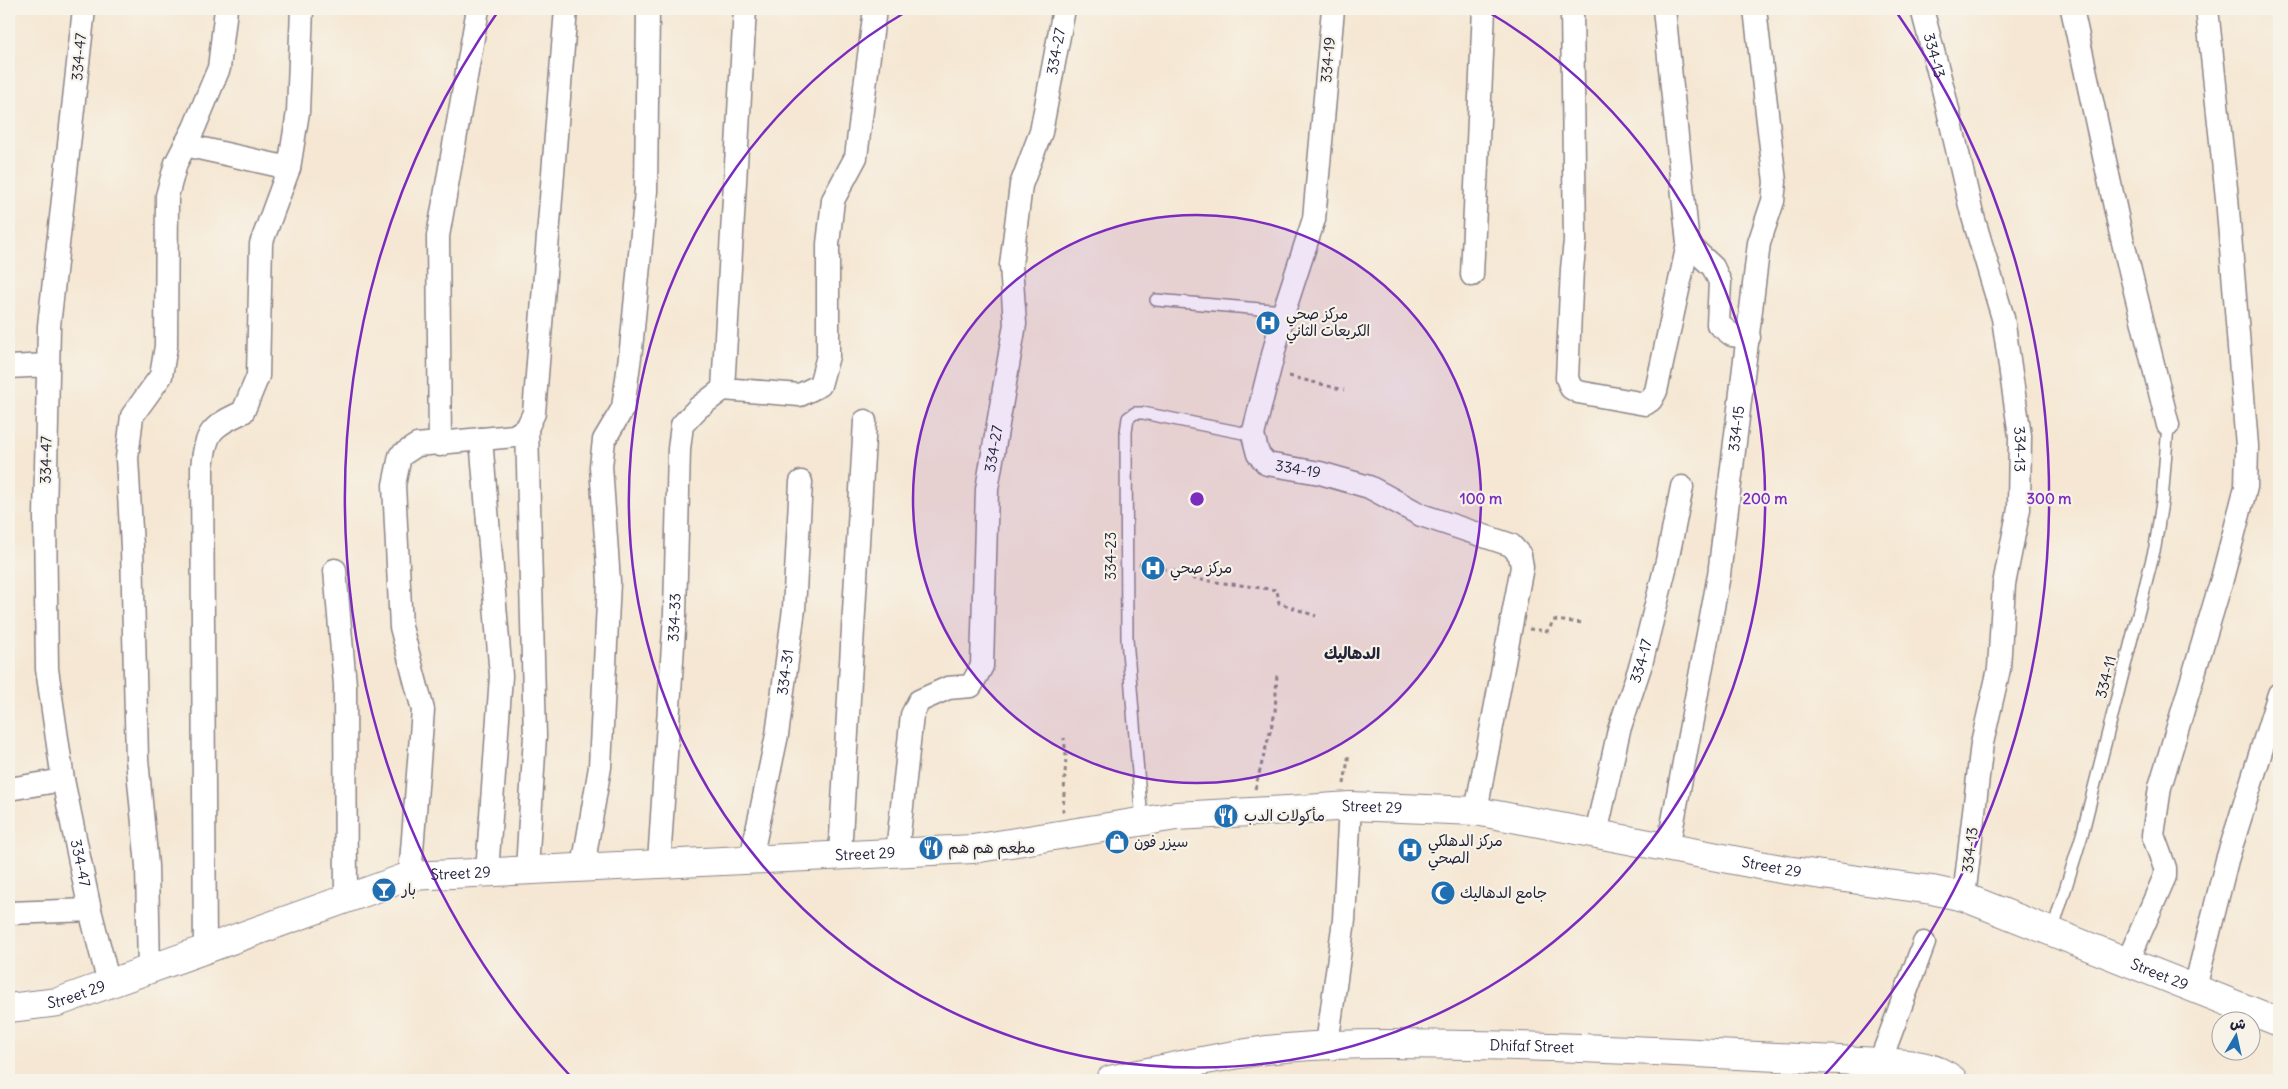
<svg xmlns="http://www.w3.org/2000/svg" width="2288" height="1089" font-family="Delius,'Playpen Sans Arabic',sans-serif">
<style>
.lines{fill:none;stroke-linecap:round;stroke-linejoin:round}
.lane-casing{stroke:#8c8487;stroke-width:14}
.street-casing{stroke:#8c8487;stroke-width:25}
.secondary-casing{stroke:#8c8487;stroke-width:30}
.path{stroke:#8c8487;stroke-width:3;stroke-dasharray:4 4;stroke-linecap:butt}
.lane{stroke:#fff;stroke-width:11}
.street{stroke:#fff;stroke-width:22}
.secondary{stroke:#fff;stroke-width:28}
.ring{fill:none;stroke:#7b2cbf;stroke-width:2.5}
.labels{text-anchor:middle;stroke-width:4.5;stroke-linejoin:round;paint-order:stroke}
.street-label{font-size:15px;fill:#22223b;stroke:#f7f3e8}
.poi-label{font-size:15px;fill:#22223b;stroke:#f7f3e8;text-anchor:start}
.neighbourhood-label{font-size:16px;font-weight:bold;fill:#22223b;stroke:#f7f3e8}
.centre{fill:#7b2cbf;stroke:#f7f3e8;stroke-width:2.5}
.ring-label{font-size:15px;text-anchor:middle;font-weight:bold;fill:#7b2cbf;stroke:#f7f3e8;stroke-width:4.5;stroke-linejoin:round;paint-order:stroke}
</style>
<rect width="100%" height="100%" fill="#f7f3e8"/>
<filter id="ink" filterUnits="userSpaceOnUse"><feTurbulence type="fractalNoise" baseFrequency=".02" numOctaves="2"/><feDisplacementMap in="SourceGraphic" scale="10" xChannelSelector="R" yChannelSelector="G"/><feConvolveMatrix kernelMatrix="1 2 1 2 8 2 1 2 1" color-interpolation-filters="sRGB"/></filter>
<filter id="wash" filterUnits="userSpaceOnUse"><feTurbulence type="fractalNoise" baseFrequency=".0096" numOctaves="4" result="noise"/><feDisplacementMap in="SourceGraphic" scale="20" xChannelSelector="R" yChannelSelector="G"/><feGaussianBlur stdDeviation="1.12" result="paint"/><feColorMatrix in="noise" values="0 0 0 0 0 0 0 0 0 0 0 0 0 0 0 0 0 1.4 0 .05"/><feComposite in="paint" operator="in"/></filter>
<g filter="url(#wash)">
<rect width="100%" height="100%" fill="#f5e7d3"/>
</g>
<g filter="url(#ink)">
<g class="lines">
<defs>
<path id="lane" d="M1156,300L1284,311
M1142,821L1127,639L1126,432L1128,418L1135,413H1143L1253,435
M2052,932L2082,835L2155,547L2162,502L2168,425"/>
<g id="street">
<path id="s1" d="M84,9L49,326L45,517L47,669L63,780L90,910"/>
<path id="s2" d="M1333,9L1314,219L1284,311L1253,435L1258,454L1267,464L1320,473L1369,487L1421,515L1511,545L1520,555L1522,567L1476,811"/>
<path d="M1572,9L1575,241L1572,269L1567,378L1571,388L1578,392L1645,404L1651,400L1656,391L1688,244L1664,9"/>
<path id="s3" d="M1922,9L1944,93L1971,210L2003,318L2020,436L2019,509L2004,584L1999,669L1982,743L1964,897"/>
<path d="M2072,9L2120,230L2168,425"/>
<path d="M185,145L289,168"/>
<path d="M1688,244L1713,267L1720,282L1718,324L1732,335L1749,337"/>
<path d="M1472,275L1484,9"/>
<path d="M9,367L48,365"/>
<path d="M723,389L800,395L820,385L828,356V244L833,200L856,157L875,9"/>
<path d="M723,389L745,9"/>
<path d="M481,439L501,676L487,872"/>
<path d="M440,445L438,236L478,9"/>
<path d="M335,570L345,685L346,899"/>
<path d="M9,789L63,780"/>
<path id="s4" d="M1596,834L1619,730L1641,664L1667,561L1682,487"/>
<path id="s5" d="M1668,848L1719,575L1759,243L1773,201L1775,182L1755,9"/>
<path id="s6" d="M897,852L912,715L919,701L948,688L971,686L982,666L987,489L1015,324L1011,265L1021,185L1041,132L1064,9"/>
<path d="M840,854L865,421"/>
<path id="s7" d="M751,859L777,735L794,609L801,482"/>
<path id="s8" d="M659,863L675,614L679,449L682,425L698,408L723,389"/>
<path d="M583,867L600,767L609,582L601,466L604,440L623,408L631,349L646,191L648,9"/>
<path d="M527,870L535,736L527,428"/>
<path d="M410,876L423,710L401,627L394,485L400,456L417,445L514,436L527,428L534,413L566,9"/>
<path d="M9,913L90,910L109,984"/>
<path d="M205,949L202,468C206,432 210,427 243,412L258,376L261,244L289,168L298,112L302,9"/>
<path d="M2127,963L2165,876V868L2153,835L2160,787L2222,579L2246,487L2247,446L2227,198L2207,9"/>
<path d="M149,970L147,866L137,759L132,547L127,458L132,416L161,376L166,346L167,196L176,163L194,128L219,68L226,9"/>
<path d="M2195,988L2227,860L2279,694"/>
<path d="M1327,1045L1344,920L1350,806"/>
<path d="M1880,1062L1924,943"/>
</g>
<g id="secondary">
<path id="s9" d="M9,1008L58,1002L410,876L973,849L1176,816L1306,809L1350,806L1476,811L1786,870L1932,890L1964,897L2279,1022"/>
<path id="s10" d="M1110,1080C1162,1069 1214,1057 1266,1050C1334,1042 1404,1044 1472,1045C1608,1047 1744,1056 1880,1062C1906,1064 1932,1063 1953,1080"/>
</g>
</defs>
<use href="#lane" class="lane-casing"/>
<use href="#street" class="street-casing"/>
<use href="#secondary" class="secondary-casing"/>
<path class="path" d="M1289,376L1344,390
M1139,564L1187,573L1194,579L1277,590L1279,603L1316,616
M1529,629L1549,631L1553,620L1585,623
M1344,784L1349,753
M1255,789L1275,713L1277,673
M1063,812L1066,756L1064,738"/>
<use href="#lane" class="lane"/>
<use href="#street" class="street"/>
<use href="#secondary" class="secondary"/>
</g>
</g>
<circle cx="1197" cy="499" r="284" fill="#7b2cbf" fill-opacity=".12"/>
<g class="ring">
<circle cx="1197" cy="499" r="284"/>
<path d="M1485 10A568 568 0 1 1 909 10"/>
<path d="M574 1080A852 852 0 0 1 499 10M1895 10A852 852 0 0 1 1820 1080"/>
</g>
<defs>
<symbol id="hospital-disc" viewBox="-11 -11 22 22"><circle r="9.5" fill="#1f6fb2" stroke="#f7f3e8"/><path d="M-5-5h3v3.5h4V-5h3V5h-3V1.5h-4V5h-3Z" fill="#fff"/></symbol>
<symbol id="restaurant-disc" viewBox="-11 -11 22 22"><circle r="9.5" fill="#1f6fb2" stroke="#f7f3e8"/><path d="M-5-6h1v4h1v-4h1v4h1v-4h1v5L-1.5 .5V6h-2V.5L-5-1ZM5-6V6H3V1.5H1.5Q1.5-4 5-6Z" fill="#fff"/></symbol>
<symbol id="shop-disc" viewBox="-11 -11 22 22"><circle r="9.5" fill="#1f6fb2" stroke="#f7f3e8"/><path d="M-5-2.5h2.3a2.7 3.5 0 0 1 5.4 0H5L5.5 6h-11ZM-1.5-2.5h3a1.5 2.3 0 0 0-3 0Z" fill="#fff"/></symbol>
<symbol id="bar-disc" viewBox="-11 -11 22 22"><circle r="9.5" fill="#1f6fb2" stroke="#f7f3e8"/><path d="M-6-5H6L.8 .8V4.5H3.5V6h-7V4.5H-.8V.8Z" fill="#fff"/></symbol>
<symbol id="mosque-disc" viewBox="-11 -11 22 22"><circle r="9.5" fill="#1f6fb2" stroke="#f7f3e8"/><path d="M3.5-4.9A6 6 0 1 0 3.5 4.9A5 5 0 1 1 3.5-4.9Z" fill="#fff"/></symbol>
</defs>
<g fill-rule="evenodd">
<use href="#hospital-disc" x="1254" y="309" width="28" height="28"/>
<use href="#hospital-disc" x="1139" y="554" width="28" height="28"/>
<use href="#restaurant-disc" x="1212" y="802" width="28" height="28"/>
<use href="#shop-disc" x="1103" y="828" width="28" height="28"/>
<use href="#restaurant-disc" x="917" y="834" width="28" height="28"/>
<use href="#hospital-disc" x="1396" y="836" width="28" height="28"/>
<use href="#bar-disc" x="370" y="876" width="28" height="28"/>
<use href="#mosque-disc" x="1429" y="879" width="28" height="28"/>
</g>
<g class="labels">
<g class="street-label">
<text dy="5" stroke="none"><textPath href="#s6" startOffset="854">334-27</textPath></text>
<text dy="5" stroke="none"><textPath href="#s3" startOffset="48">334-13</textPath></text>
<text transform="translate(79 57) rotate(-85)" y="5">334-47</text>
<text transform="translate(1328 60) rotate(-85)" y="5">334-19</text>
<text dy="5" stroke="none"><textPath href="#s5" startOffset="425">334-15</textPath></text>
<text dy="5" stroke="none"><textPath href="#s6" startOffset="449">334-27</textPath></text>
<text dy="5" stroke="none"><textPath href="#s3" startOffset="452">334-13</textPath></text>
<text transform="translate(46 460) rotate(-89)" y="5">334-47</text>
<text dy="5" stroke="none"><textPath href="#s2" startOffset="500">334-19</textPath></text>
<text transform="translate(1111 556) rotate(-90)" y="5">334-23</text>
<text dy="5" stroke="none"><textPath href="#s8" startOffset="246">334-33</textPath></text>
<text dy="5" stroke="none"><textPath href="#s4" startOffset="179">334-17</textPath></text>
<text dy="5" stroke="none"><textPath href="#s7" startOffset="190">334-31</textPath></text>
<text transform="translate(2106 677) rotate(-76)" y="5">334-11</text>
<text dy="5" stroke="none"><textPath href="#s9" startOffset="1389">Street 29</textPath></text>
<text transform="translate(1970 850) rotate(-83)" y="5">334-13</text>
<text dy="5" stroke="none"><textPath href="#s9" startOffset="879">Street 29</textPath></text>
<text dy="5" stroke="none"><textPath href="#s1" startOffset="859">334-47</textPath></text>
<text dy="5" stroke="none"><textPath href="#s9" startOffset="1794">Street 29</textPath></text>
<text dy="5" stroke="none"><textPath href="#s9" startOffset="474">Street 29</textPath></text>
<text dy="5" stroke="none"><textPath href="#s9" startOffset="2199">Street 29</textPath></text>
<text dy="5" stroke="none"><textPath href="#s9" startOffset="69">Street 29</textPath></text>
<text dy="5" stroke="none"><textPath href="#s10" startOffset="425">Dhifaf Street</textPath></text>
</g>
<g class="poi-label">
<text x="1286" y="319">مركز صحي<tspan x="1286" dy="17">الكريعات الثاني</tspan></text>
<text x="1170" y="573">مركز صحي</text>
<text x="1244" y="821">مأكولات الدب</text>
<text x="1428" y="846">مركز الدهلكي<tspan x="1428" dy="17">الصحي</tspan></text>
<text x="1134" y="847">سيزر فون</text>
<text x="948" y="853">مطعم هم هم</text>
<text x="402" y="895">بار</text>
<text x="1460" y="898">جامع الدهاليك</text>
</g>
<g class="neighbourhood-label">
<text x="1352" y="659">الدهاليك</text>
</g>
</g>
<circle cx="1197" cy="499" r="8" class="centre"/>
<g class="ring-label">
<text x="1481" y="504">100 m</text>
<text x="1765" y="504">200 m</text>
<text x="2049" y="504">300 m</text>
</g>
<rect width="2288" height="1089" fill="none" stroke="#f7f3e8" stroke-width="30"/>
<g transform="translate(2236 1036) rotate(9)"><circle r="24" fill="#f7f3e8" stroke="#a29fa3"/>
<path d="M0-4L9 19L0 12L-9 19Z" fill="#1f6fb2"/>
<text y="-8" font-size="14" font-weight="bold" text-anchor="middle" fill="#22223b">ش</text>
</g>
</svg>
